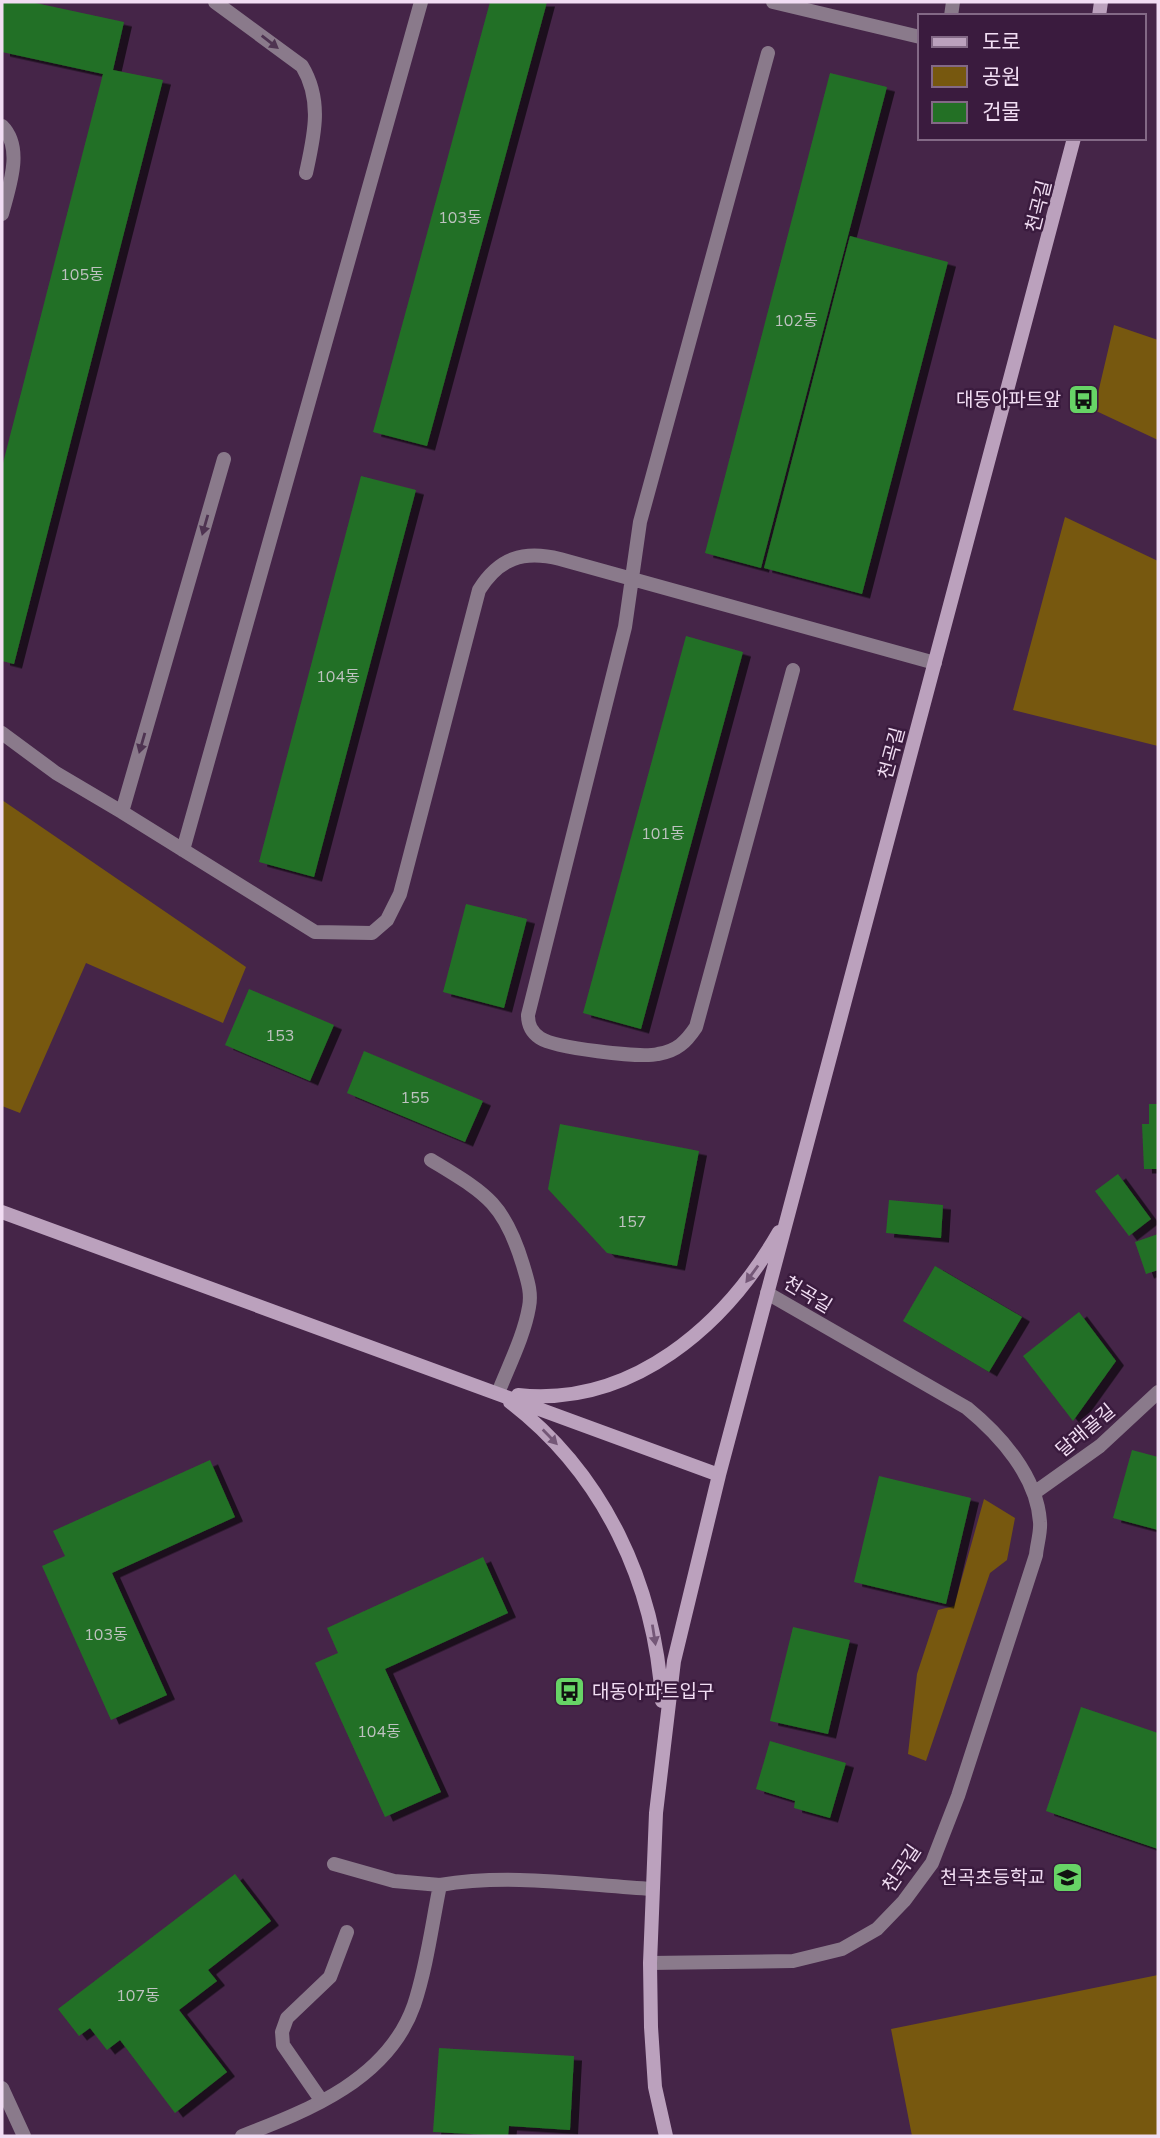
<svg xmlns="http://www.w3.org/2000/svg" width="1160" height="2138" font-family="'Nunito Sans','Noto Sans KR',sans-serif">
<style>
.green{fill:#77580f}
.building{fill:#237025;filter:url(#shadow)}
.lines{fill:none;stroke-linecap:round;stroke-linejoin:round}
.lane{stroke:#8a7a8b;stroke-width:14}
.street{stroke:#8a7a8b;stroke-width:14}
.secondary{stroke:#bba1bd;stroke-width:14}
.oneway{fill:#4e3351}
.oneway2{fill:#745777}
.labels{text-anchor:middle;stroke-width:5;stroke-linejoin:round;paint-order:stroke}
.number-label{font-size:16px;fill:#bec2c0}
.street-label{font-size:19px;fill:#f1ddf3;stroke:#3a1b3e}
.poi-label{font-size:19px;fill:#f1ddf3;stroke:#3a1b3e;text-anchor:end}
</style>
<defs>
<filter id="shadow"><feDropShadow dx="8" dy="4.5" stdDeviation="0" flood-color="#0009"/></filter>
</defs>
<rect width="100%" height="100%" fill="#452548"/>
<path class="green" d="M1114,325L1158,340V440L1094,410Z
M1065,517L1158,561V746L1013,710Z
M2,800L246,967L223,1023L86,963L20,1113L2,1106Z
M984,1499L1015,1518L1007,1560L990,1573L926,1761L908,1754L917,1674L938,1610L954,1606Z
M1158,1975V2136H912L891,2029Z"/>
<path class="building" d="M2,2H31L124,22L113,70L163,80L14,664L2,661V467L103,74L2,52Z
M490,2H547L427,446L373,432Z
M830,73L887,87L761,568L705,553Z
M850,236L948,262L862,594L764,568Z
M361,476L416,490L314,877L259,862Z
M686,636L743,652L641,1029L583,1013Z
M466,904L527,919L504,1008L443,992Z
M249,989L334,1025L310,1081L225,1045Z
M364,1051L483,1101L465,1142L347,1093Z
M1149,1104H1158V1169H1144L1142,1124H1149Z
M560,1124L699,1151L677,1266L607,1253L548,1189Z
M1118,1174L1151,1219L1129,1236L1095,1191Z
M889,1200L943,1205L941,1238L886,1233Z
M1158,1234V1270L1146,1274L1135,1242Z
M935,1266L1022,1317L989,1372L903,1321Z
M1079,1312L1116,1361L1073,1421L1023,1356Z
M1132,1450L1158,1457V1530L1113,1518Z
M210,1460L235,1517L112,1573L167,1695L111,1720L42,1566L65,1556L53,1531Z
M879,1476L971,1498L946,1604L854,1582Z
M483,1557L508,1613L385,1669L441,1792L385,1817L315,1663L338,1653L327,1628Z
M793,1627L850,1640L828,1734L770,1721Z
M1081,1707L1158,1733V1849L1046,1811Z
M770,1741L846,1763L830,1818L794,1808L795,1801L756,1789Z
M235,1874L271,1921L208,1970L217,1981L179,2010L227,2072L175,2113L120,2040L107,2050L90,2028L79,2036L58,2009Z
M439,2048L574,2056L570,2130L509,2126L508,2136L433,2132Z"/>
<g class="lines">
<path class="lane" d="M215,2L302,66C323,101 314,136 306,173
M773,2L920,37
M951,16L953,2
M768,53L640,522L625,627L528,1015C528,1025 531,1032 540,1038C555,1048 640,1058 658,1054C677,1051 686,1042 696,1027L793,670
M2,126C24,148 9,187 2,214
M2,733L56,773L122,812L224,459
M122,812L315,932L372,933L387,920L400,894L479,590C499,558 523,550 560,559L935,663
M183,850L421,2
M431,1160C485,1193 504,1202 523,1265C527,1279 532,1292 529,1307C524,1336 509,1365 498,1393
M334,1864L394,1881L440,1885
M2,2088L24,2136
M321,2100L283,2045L282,2032L287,2018L330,1977L347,1932
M242,2136C310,2110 388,2079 414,2005C427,1966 432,1924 440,1885C510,1873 582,1885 652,1889"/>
<path class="street" d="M1034,1493L1100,1446L1158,1392
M650,1963L793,1961L842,1949L877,1929L904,1901L932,1863L958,1796L1036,1555C1037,1544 1041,1532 1040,1522C1037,1476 1000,1435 967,1408L767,1293"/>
<path class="secondary" d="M1099,16L1101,2
M2,1212L719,1475
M518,1395C632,1407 725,1326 779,1232
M510,1402C604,1474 655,1584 662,1701
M666,2136L655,2087L651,2027L650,1963L656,1813L674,1661L719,1475L1074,138"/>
</g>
<defs><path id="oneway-solid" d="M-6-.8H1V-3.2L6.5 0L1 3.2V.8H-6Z" transform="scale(1.75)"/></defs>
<g class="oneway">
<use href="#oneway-solid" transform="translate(270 42) rotate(38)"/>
<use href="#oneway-solid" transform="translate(205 525) rotate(106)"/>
<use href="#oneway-solid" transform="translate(142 743) rotate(106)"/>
</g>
<g class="oneway2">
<use href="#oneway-solid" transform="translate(752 1274) rotate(126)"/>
<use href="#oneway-solid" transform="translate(550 1437) rotate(46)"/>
<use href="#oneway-solid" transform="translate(654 1635) rotate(81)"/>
</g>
<defs>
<symbol id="bus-square" viewBox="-11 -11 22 22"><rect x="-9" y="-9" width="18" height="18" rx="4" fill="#67d466" stroke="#3a1b3e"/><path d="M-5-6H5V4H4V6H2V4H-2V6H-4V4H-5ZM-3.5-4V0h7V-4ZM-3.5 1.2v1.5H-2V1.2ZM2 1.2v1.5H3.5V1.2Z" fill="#111"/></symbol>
<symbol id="school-square" viewBox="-11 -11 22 22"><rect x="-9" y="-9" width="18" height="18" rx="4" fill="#67d466" stroke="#3a1b3e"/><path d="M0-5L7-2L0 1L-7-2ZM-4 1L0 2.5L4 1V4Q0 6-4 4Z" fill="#111"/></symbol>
</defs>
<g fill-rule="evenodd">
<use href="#bus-square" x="1066" y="382" width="35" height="35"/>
<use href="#bus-square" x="552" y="1674" width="35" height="35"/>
<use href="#school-square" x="1050" y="1860" width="35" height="35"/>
</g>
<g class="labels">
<g class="number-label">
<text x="460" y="223">103동</text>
<text x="82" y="280">105동</text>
<text x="796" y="326">102동</text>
<text x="338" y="682">104동</text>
<text x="663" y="839">101동</text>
<text x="280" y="1041">153</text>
<text x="415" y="1103">155</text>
<text x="632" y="1227">157</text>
<text x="106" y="1640">103동</text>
<text x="379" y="1737">104동</text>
<text x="138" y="2001">107동</text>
</g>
<g class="street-label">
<text transform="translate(1038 206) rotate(-76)" y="7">천곡길</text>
<text transform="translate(891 753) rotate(-75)" y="7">천곡길</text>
<text transform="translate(808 1294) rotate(31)" y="7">천곡길</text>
<text transform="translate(1085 1430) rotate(-40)" y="7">달래골길</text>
<text transform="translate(901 1868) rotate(-56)" y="7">천곡길</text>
</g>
<g class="poi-label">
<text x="1061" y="406">대동아파트앞</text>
<text x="592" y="1698" text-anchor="start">대동아파트입구</text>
<text x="1045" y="1884">천곡초등학교</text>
</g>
</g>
<rect width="1160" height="2138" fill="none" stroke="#f1ddf3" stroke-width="7"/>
<rect x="918" y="14" width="228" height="126" fill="#3a1b3e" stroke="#836986" stroke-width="2"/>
<rect x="932" y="37" width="35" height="10" fill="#bba1bd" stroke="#836986" stroke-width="2"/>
<text x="982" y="49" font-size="21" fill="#f1ddf3">도로</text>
<rect x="932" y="66" width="35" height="21" fill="#77580f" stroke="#836986" stroke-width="2"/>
<text x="982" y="84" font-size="21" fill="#f1ddf3">공원</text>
<rect x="932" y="102" width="35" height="21" fill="#237025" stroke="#836986" stroke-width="2"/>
<text x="982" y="119" font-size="21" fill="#f1ddf3">건물</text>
</svg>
